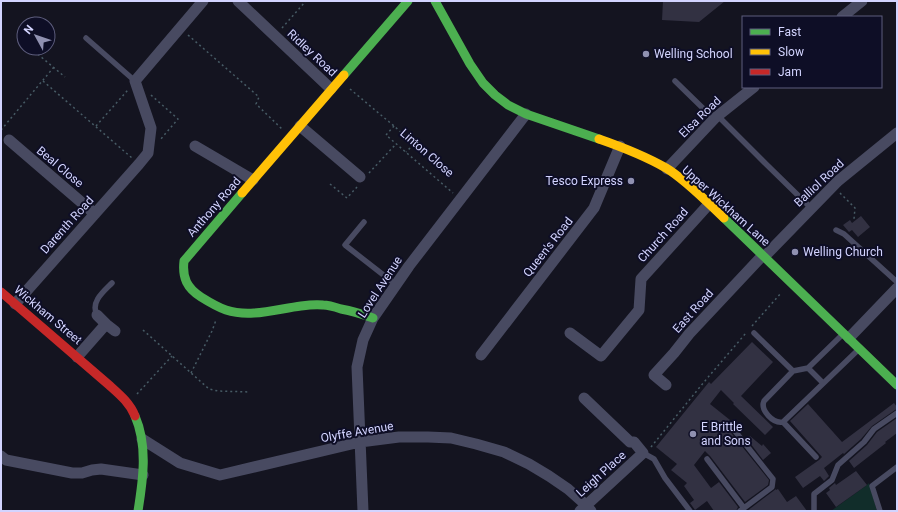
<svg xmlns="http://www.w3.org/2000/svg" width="898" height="512" font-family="Roboto,sans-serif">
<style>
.green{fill:#112d2a}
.building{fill:#323142}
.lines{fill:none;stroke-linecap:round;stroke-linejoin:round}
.path{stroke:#475b65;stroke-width:1.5;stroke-dasharray:2 3;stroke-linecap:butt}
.lane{stroke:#484a61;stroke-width:5.5}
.street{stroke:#484a61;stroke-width:11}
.fast{stroke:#4caf50;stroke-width:9}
.slow{stroke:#ffc107;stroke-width:9}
.jam{stroke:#c62828;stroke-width:9}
.poi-dot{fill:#9091b1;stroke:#0e0e26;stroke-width:1.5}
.labels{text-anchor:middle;stroke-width:4;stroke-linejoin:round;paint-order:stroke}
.street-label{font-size:12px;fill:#d3d4ff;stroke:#0e0e26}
.poi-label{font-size:12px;fill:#d3d4ff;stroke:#0e0e26;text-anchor:start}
</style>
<rect width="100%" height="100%" fill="#141420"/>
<path class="green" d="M869,483L877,511H831L867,485Z"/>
<path class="building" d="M663,1H725L699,22L662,20Z
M861,216L870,227L858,237L852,230L849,232L843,225L850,220L852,223Z
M752,342L773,362L741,396L773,427L765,435L733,404L734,403L721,390L710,404L730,420L727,423L728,429L769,480L768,485L745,502L710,456L705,451L694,465L711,488L719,482L738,507L736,511H714L707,501L695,510L690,503L694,500L684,486L687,483L671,470L677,464L656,447L709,382L711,384Z
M894,403L897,407V409L895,410L872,426L861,439L844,454L843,453L824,468L829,476L824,481L820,476L803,488L795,477L819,460L822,457L790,421L808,404L842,442Z
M897,418V433L885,442L886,443L854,468L849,461L867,445L877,432Z
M750,436L762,446L763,444L771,453L763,460L747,439Z
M856,471L867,485L836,507L826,493L830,490L829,488L835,483L836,485Z
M776,489V490L778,489L787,502L796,496L807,511H747Z"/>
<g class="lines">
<path class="path" d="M282,28L306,1
M188,35L259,97L256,104L282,129
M34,51L65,77
M43,81L132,158
M350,89L394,126L414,144L406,152
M151,95L178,119L160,140
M96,126L128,90
M394,126L386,135L453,193
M1,130L54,67
M369,173L396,144
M330,184L347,198L357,187
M840,193L855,208L854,219
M752,326L781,293
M143,330L209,389L218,391L250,392
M191,373L212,331L216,320
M137,394L172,356
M651,447L704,382L746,333"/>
<path class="lane" d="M86,38L135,81
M675,81L714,119
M718,116L766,164L811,208
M364,222L345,245L395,284
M836,230L844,234L897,282
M97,315C90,302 104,291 112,283
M754,333L793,371
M808,368L842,335
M823,383L808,368L793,371L764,401C760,410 773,424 783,422L858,350
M783,422L816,457
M731,426L773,479L772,487L740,511
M643,453L654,459L665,478L690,511
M707,459L744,508
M814,511V494L832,480L838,465L864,442L874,429L897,413
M880,511L872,486L897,467"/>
<path class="street" d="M238,1L331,89
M842,17L862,1
M300,126L360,177
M9,140L95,214
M195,146L253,180
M667,169L715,118L754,87
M764,257L838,181L897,133
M15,304L139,164L148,153L151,128L135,81L203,1
M106,324L115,331
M570,333L601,356L639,310L641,279L709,204
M849,338L897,288
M481,355L594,208L620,146
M77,357L106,324L97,315
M666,385L654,375L674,353L689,334L763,255
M142,439L180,463L220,475L360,442L399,437H428L451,438L476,444L504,452L529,464L549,476L568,489L586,505L591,511
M1,456L6,460L72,473H82L92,470L101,469L143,475
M363,511L357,367L363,340L373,318L409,266L526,114
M580,511L643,453L634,442H630L584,398"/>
<path class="fast" d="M435,1L470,64L483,83L495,95L508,105L526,114L599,139
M344,75L408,1
M242,193L184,261C182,278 187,288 201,297C209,302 217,307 226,310C250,318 277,309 301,306C308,305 316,304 323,305C329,305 335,307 341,309C352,311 362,314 373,318
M724,218L897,385
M135,416C148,446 143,480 138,511"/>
<path class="slow" d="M599,139C622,147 645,156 666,168C686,180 707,202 724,218
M242,193L344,75"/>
<path class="jam" d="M1,292L109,385C119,394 130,403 135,416"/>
</g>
<g class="poi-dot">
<circle cx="646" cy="54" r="4"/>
<circle cx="631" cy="181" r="4"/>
<circle cx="795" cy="252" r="4"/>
<circle cx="693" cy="434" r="4"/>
</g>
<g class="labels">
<g class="street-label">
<text transform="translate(312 53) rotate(43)" y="4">Ridley Road</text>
<text transform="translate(700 117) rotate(-44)" y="4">Elsa Road</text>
<text transform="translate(427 153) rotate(41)" y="4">Linton Close</text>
<text transform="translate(60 167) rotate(40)" y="4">Beal Close</text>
<text transform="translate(819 183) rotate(-43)" y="4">Balliol Road</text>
<text transform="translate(726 206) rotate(42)" y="4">Upper Wickham Lane</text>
<text transform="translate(214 207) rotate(-49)" y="4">Anthony Road</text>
<text transform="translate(67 225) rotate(-48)" y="4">Darenth Road</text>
<text transform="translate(663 235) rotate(-48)" y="4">Church Road</text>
<text transform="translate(548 247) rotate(-52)" y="4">Queen's Road</text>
<text transform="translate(380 287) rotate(-57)" y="4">Lovel Avenue</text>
<text transform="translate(693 311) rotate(-48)" y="4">East Road</text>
<text transform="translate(48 315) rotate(40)" y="4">Wickham Street</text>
<text transform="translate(357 432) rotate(-10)" y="4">Olyffe Avenue</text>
<text transform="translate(601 474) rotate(-42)" y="4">Leigh Place</text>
</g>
<g class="poi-label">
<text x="654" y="58">Welling School</text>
<text x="623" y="185" text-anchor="end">Tesco Express</text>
<text x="803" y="256">Welling Church</text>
<text x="701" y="431">E Brittle<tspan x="701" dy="14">and Sons</tspan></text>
</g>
</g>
<rect width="898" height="512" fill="none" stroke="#d3d4ff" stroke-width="4"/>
<rect x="742" y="16" width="140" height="72" fill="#0e0e26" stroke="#5d5d7d"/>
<rect x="750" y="29" width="20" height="6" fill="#4caf50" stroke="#5d5d7d"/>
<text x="778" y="36" font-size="12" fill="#d3d4ff">Fast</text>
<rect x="750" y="49" width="20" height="6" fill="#ffc107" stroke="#5d5d7d"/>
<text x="778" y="56" font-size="12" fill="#d3d4ff">Slow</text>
<rect x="750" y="69" width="20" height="6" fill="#c62828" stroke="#5d5d7d"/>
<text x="778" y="76" font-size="12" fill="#d3d4ff">Jam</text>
<g transform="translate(36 36) rotate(310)"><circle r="19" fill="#0e0e26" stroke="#5d5d7d"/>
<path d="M0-3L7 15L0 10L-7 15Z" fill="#9091b1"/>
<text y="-6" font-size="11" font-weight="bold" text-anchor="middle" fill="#d3d4ff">N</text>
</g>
</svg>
